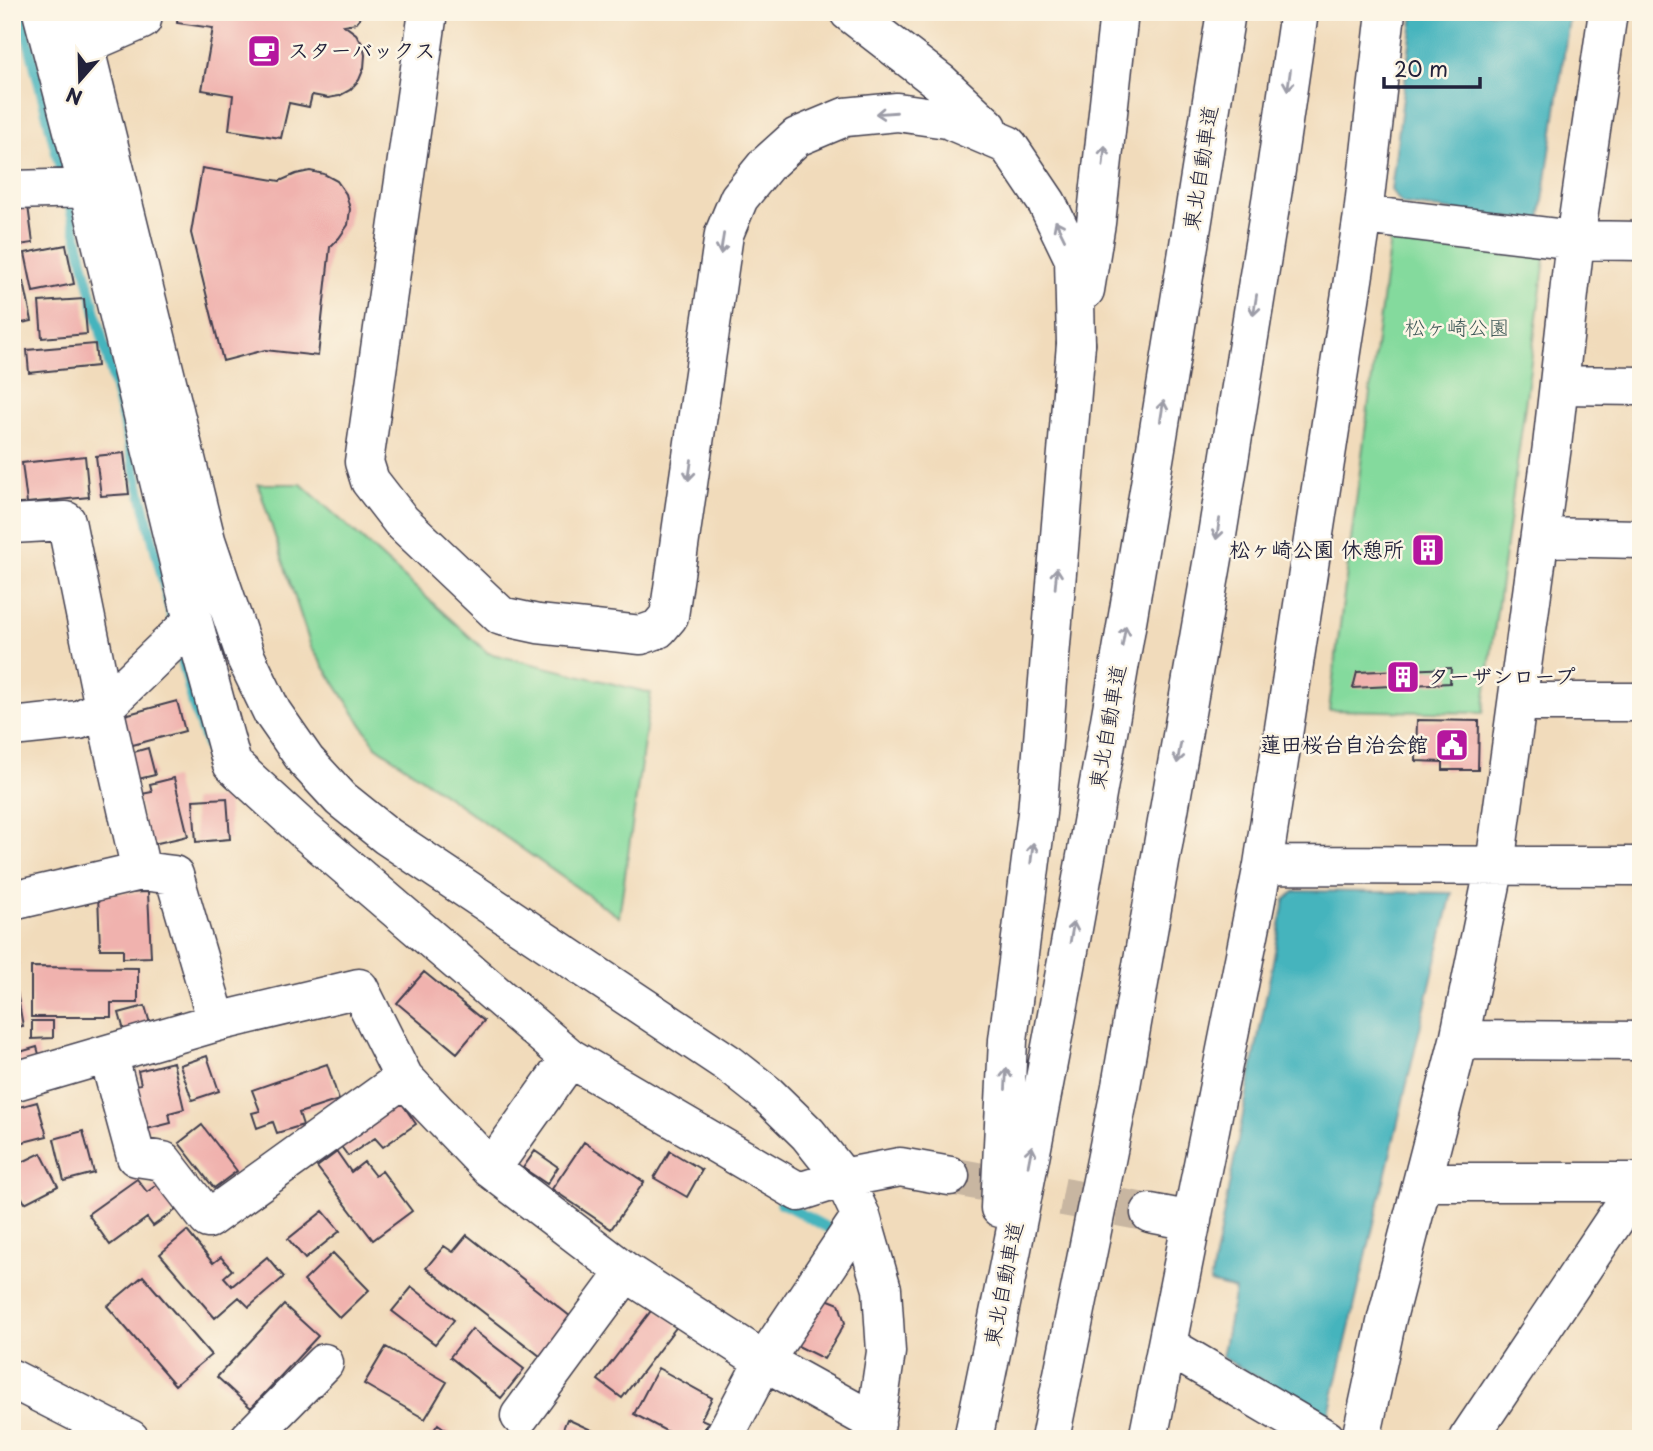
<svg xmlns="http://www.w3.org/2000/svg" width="1653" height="1451" font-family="'Playpen Sans','Klee One',sans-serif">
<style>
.green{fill:#84da9d;stroke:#537e6c;stroke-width:2}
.water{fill:#45b4bd;stroke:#346b7c;stroke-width:2}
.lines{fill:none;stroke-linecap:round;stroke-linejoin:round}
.stream{stroke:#45b4bd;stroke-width:10}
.building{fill:#f0b2ae}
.minor-tunnel{stroke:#c8b6a1;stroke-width:38;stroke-dasharray:38 19;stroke-linecap:butt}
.minor-casing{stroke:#413e4e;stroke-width:41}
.major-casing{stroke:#413e4e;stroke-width:41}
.highway-casing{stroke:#413e4e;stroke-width:41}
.minor{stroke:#fff;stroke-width:38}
.major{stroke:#fff;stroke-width:38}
.highway{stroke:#fff;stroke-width:38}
.oneway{stroke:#9c9ca7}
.labels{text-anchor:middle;stroke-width:5;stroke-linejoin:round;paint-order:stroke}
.poi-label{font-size:21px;font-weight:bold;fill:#22223b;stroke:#fcf5e5;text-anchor:start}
.street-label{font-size:21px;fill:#22223b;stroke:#fcf5e5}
.park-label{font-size:21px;fill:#3f5958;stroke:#fcf5e5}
</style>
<rect width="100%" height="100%" fill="#fcf5e5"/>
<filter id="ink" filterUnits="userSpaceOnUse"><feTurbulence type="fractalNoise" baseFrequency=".0143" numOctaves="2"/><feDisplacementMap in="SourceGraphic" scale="14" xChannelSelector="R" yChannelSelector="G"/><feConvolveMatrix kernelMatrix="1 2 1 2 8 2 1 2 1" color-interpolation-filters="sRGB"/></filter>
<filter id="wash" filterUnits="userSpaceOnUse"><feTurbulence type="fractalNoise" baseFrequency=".00686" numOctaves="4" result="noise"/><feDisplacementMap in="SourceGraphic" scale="28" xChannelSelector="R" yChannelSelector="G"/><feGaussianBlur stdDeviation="1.57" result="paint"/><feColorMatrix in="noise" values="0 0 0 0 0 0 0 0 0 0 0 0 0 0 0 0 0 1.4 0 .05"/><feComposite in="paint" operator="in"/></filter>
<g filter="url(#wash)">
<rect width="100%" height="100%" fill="#f1dbbb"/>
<path class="green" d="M1391,231L1546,251L1483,713L1329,710Z
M258,484H301L488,653L651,693L619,917L376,746L311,647Z"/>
<path class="water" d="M1414,12H1570L1540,222L1402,204L1391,190Z
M1295,891L1452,893L1328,1418L1222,1357L1235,1290L1210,1283L1285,900Z"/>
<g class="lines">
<path class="stream" d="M21,12L63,181
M67,196L174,626
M179,647L194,708L210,754
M781,1203L830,1229"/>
</g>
<g id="blocks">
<path class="building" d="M178,12H364L356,23L344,25L356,34L363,45L365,55L364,68L359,80L350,90L339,96L328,98L312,95L309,107L289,103L281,138L229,130L233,95L202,90L213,28L177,23Z
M202,168L280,181L296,174L310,171L324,174L337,181L346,194L350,209L348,225L339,238L330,247L318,356L265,350L223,361L191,233Z
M28,206L33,243L12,246V209Z
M66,245L74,284L33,292L25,253Z
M24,282L32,321L12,325V284Z
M84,299L87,334L42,338L39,302Z
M95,344L97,366L29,373L27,350Z
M124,453L129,494L101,496L96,456Z
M85,456L89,497L27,503L22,463Z
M1419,537L1439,540L1436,564L1418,560Z
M1451,668L1450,683L1353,688L1357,672Z
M177,701L185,731L129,746L121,716Z
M1417,720L1479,721L1478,770H1443V762L1416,761Z
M148,748L155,775L134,780L127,754Z
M174,778L188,836L149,845L137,795L152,792L150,784Z
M227,798L230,839L196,842L193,800Z
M148,892L151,957L123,958V949H100L98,894Z
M12,941L19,966L12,968Z
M31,967L138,968V1003H111V1017H31Z
M424,972L484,1021L457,1053L397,1003Z
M17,992L23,1026L12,1028V993Z
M145,1006L151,1027L125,1034L119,1013Z
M32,1021H53V1038L32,1039Z
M37,1047L40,1058L16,1064L13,1054Z
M207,1056L219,1091L192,1100L180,1065Z
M173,1062L184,1109L169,1113L171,1123L143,1130L131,1086L141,1084L138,1071Z
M327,1064L339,1100L299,1113L303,1125L277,1133L273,1122L257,1128L252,1113L260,1111L252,1090Z
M37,1102L47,1136L12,1145V1109Z
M401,1102L416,1124L383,1147L375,1138L348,1156L340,1145Z
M202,1125L237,1171L214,1188L179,1143Z
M83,1131L94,1173L64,1181L54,1139Z
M584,1142L644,1182L611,1229L552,1189Z
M535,1151L558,1167L547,1184L523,1168Z
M670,1151L702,1170L687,1197L654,1178Z
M337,1152L351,1172L364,1162L375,1176L382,1171L412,1211L373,1240L317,1167Z
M41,1153L58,1186L25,1203L18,1191L12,1194V1167Z
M137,1179L147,1192L161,1182L180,1207L153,1226L147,1218L110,1245L88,1214Z
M323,1211L340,1231L305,1259L288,1239Z
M187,1231L213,1263L221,1257L232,1270L224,1277L232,1286L267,1257L284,1277L249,1307L239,1297L215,1318L160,1254Z
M467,1235L571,1317L540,1356L426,1268L444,1246L453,1252Z
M333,1253L369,1290L340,1318L304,1281Z
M143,1276L211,1355L175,1385L107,1306Z
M412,1287L454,1320L435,1344L392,1311Z
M824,1298L839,1304L845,1323L824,1359L796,1345Z
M284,1305L318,1336L251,1408L217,1377Z
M654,1307L678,1325L622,1398L598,1380Z
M472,1329L524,1369L501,1398L450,1357Z
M386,1347L447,1382L425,1419L364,1384Z
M658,1368L712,1398L701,1419L708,1422L700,1439H681L634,1414Z
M567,1419L611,1439H559Z
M438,1424L459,1439H428Z"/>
</g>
</g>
<g filter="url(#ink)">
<use href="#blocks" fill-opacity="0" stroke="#413e4e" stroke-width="2"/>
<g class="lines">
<path class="minor-tunnel" d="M950,1176L1150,1213"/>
<defs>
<path id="minor" d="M42,12L88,188L193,621L232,764L305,831L570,1058L799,1192L843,1178L900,1167L950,1176
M76,12L206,540L246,658L272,712L306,761L341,799L387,836L729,1064L767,1094L808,1134L843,1178L861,1216L882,1289L886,1352L873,1439
M428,12L364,462L370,481L401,521L501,616L538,624L641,635L658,629L669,616L724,234L739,198L766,165L797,137L845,117L897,112L947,119L1008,145L1047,203L1074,259L1076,344
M849,12L941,83L988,127
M84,45L142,20L143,12
M12,190L88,188
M1363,215L1575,240L1641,241
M1085,290L1096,223L1119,12
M1559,385L1641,386
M12,524L66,521L104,707L141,871L174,875L217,1022
M1540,537L1641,539
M1519,702H1641
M12,727L79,720L104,707L193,621
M1263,865L1641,866
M12,901L141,871
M1459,1040L1641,1041
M108,1054L136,1157L163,1161L208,1219L404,1078
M12,1082L217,1022L359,988L404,1078L491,1169L626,1272L764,1361L876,1423
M491,1169L570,1058
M1424,1182H1641
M1150,1213L1192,1221
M1168,1346L1326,1439
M520,1416L626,1272
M249,1439L324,1363
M723,1439L764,1361L861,1216
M1148,1439L1263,865L1363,215L1386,12
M1361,1439L1387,1318L1459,1040L1495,865L1552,446L1575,240L1608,12
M1468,1439L1640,1182"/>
<path id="major" d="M12,1379L130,1439"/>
<path id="highway" d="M1000,1208L1008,1040L1037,813L1076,344
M973,1439C1073,966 1151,489 1226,12
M1050,1439L1121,1086L1217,535L1276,170L1299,12"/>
</defs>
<use href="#minor" class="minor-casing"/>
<use href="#major" class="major-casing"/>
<use href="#highway" class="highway-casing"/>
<use href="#minor" class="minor"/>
<use href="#major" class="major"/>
<use href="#highway" class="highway"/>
</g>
<defs><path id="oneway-shaft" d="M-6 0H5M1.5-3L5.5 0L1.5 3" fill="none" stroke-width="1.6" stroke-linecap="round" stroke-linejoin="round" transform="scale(1.75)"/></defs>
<g class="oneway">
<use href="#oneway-shaft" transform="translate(1289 80) rotate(98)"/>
<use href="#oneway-shaft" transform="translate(886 113) rotate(176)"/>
<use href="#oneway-shaft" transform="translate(1104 156) rotate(-84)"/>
<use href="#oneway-shaft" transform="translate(1060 230) rotate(-116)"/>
<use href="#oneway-shaft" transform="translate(722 244) rotate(99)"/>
<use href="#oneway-shaft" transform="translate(1255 305) rotate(99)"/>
<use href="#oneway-shaft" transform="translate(1162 411) rotate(-81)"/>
<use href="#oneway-shaft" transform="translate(690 470) rotate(98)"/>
<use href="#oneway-shaft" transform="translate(1218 529) rotate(99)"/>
<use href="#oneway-shaft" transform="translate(1056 578) rotate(-85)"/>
<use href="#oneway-shaft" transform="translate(1124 636) rotate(-80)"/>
<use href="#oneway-shaft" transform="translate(1179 753) rotate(100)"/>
<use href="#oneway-shaft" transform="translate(1032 853) rotate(-83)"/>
<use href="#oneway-shaft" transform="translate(1072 932) rotate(-80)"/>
<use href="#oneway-shaft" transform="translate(1006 1079) rotate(-87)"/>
<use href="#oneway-shaft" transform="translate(1030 1156) rotate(-79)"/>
</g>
</g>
<defs>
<symbol id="cafe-square" viewBox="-11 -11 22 22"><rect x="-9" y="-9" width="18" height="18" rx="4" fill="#b5179e" stroke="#fcf5e5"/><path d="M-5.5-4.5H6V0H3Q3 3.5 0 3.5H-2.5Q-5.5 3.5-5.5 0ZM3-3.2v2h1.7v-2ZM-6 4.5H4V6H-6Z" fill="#fff"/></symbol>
<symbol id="building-square" viewBox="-11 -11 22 22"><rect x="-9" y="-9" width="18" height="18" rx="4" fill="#b5179e" stroke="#fcf5e5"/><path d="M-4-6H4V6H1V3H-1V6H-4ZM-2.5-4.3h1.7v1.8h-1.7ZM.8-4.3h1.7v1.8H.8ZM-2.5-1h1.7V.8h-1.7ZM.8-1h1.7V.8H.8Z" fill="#fff"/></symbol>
<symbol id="civic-square" viewBox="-11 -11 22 22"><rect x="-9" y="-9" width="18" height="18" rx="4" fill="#b5179e" stroke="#fcf5e5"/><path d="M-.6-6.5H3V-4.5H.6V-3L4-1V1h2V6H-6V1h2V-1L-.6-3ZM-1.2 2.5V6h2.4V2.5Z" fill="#fff"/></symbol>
</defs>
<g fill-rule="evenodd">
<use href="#cafe-square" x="245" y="32" width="38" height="38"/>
<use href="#building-square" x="1409" y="531" width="38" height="38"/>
<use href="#building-square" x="1384" y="658" width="38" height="38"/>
<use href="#civic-square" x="1433" y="726" width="38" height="38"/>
</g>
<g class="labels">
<g class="poi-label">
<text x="288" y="58">スターバックス</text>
<text x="1404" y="557" text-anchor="end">松ヶ崎公園 休憩所</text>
<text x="1428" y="684">ターザンロープ</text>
<text x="1428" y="752" text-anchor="end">蓮田桜台自治会館</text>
</g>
<g class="street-label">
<text transform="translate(1201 168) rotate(-81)" y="7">東北自動車道</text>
<text transform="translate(1108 727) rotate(-80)" y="7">東北自動車道</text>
<text transform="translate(1004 1284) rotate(-79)" y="7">東北自動車道</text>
</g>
<g class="park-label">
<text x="1457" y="335">松ヶ崎公園</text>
</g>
</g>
<rect width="1653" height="1451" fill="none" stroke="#fcf5e5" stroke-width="42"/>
<g transform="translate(80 80) rotate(200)" stroke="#fcf5e5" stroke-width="5" paint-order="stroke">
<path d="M0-5L12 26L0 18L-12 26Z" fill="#22223b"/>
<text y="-10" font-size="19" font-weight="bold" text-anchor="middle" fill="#22223b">N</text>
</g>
<path d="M1384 77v10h96v-10" fill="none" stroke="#22223b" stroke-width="3.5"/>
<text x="1394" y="77" font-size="21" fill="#22223b" stroke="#fcf5e5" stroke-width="5" paint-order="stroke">20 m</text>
</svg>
